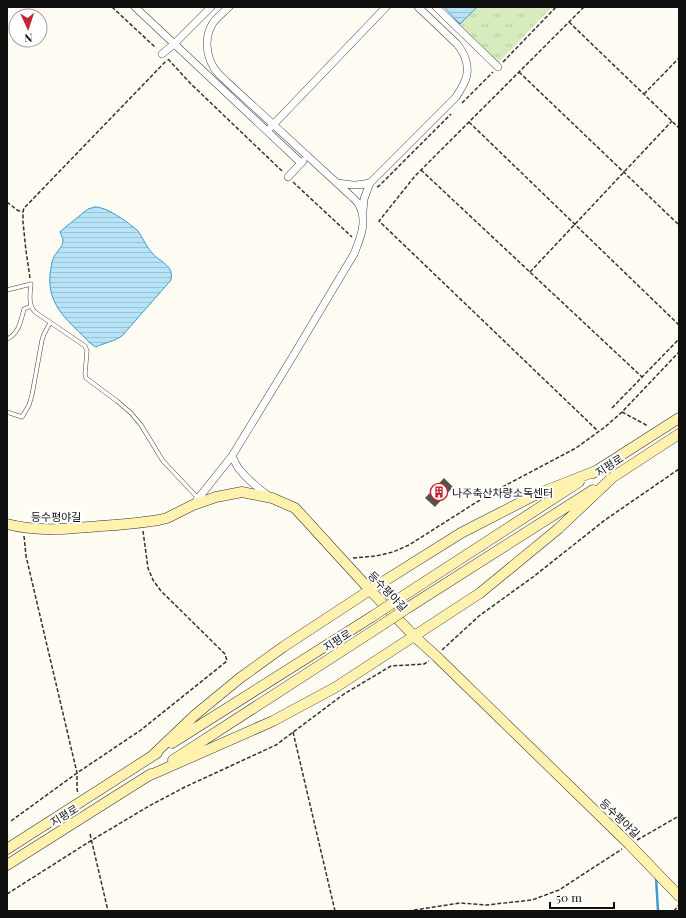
<svg xmlns="http://www.w3.org/2000/svg" width="686" height="918" font-family="'Playfair Display','Noto Sans KR',serif">
<style>
.park{fill:url(#park-tufts)}
.water{fill:url(#water-rules);stroke:#3d9cd0}
.lines{fill:none;stroke-linecap:round;stroke-linejoin:round}
.stream{stroke:#3d9cd0;stroke-width:2.5}
.building{fill:#5a514c}
.lane-casing{stroke:#434343;stroke-width:4.5}
.street-casing{stroke:#434343;stroke-width:8}
.secondary-casing{stroke:#323232;stroke-width:11}
.path{stroke:#323232;stroke-width:1.5;stroke-dasharray:4 2;stroke-linecap:butt}
.lane{stroke:#fff;stroke-width:3.5}
.street{stroke:#fff;stroke-width:7}
.secondary{stroke:#fff2af;stroke-width:10}
.secondary-bridge-casing{stroke:#323232;stroke-width:11;stroke-linecap:butt}
.secondary-bridge{stroke:#fff2af;stroke-width:10}
.labels{text-anchor:middle;dominant-baseline:central;stroke-width:4;stroke-linejoin:round;paint-order:stroke}
.street-label{font-size:11px;fill:#101010;stroke:#fff}
.poi-label{font-size:11px;fill:#101010;stroke:#fff;text-anchor:start}
</style>
<defs>
<pattern id="park-tufts" width="24" height="20" patternUnits="userSpaceOnUse"><rect width="24" height="20" fill="#d7ebbc"/><path d="M3 7l-1-3M5 7V3M7 7l1-3M15 17l-1-3M17 17v-4M19 17l1-3" fill="none" stroke="#b8c8a1"/></pattern>
<pattern id="water-rules" width="6" height="5" patternUnits="userSpaceOnUse"><rect width="6" height="5" fill="#b7e3f8"/><path d="M0 2.5h6" fill="none" stroke="#9cc2d4"/></pattern>
</defs>
<rect width="100%" height="100%" fill="#fffcf4"/>
<path class="park" d="M477,7H552L498,63L460,24Z"/>
<path class="water" d="M444,7H477L460,24Z
M95,207C97,207 99,207 101,208C109,209 132,225 138,231C143,238 147,248 153,254C162,263 174,266 171,280L122,336C113,342 106,342 96,347L90,343C70,322 47,307 50,274C51,270 51,264 53,259C55,253 63,247 63,241C63,238 61,235 60,232L68,225L88,209Z"/>
<g class="lines">
<path class="stream" d="M656,877L658,911"/>
</g>
<path class="building" d="M444,478L453,487L435,507L425,498Z"/>
<g class="lines">
<defs>
<path id="lane" d="M7,290L31,284C30,294 28,305 35,312L85,346L87,351L85,374L86,378L117,401L131,413L141,425L163,461L198,498
M7,339C19,334 21,320 24,309L31,306
M7,412L22,417L29,405L32,395L42,340L44,334L50,323"/>
<path id="street" d="M135,7L301,163
M436,7L498,67
M162,54L174,44L211,7
M271,127L386,7
M288,177L303,161
M338,183C350,185 358,186 370,183L456,97C459,92 462,88 464,83C471,70 466,55 457,44L418,7
M363,211L364,199L370,183
M232,456C234,460 236,465 239,469C248,480 259,489 270,497
M193,505L232,456L290,361L354,254C360,239 368,221 359,205C358,202 354,199 351,196L227,82C223,78 218,74 214,68C206,55 204,37 213,23C217,17 224,12 229,7"/>
<path id="secondary" d="M593,473L679,418
M610,479L679,434
M7,524C37,532 69,529 100,526C120,525 139,523 159,520L167,518L193,505L216,497L242,492L272,498L295,508L370,590L414,636L436,656L629,844L679,896
M400,598L579,482
M409,607L593,490
M172,743L373,616
M152,756L195,715L240,678L283,647L370,590L461,533L535,495L598,470
M173,760L382,625
M146,777L273,721L336,687L480,593L558,529L614,476
M7,849L157,753
M7,865L151,774"/>
</defs>
<use href="#lane" class="lane-casing"/>
<use href="#street" class="street-casing"/>
<use href="#secondary" class="secondary-casing"/>
<path class="path" d="M112,7L156,48
M584,7L415,176L379,221L599,432
M569,22L679,128
M168,59L191,84L282,171
M503,62L556,7
M519,72L679,225
M644,94L679,58
M462,103L493,72
M469,122L679,325
M421,170L642,377
M293,182L352,237
M377,187L379,186L451,114
M7,202L17,210L22,212
M530,272L672,121
M30,278L26,251L23,222V212L24,208L29,203L167,60
M612,408L679,339
M622,412L648,426
M24,536L26,556L77,773V789L78,794
M353,558L376,556L393,552L409,545L491,493L576,448L605,427L622,412L679,352
M442,650L479,616L533,577L605,520L679,469
M293,732L335,911
M11,821L77,773L141,730L227,661L225,654L161,591L153,580L148,568L143,531
M90,834L108,911
M637,840L679,816
M7,894L92,840L149,806L185,787L276,745L344,694L391,666L424,664L429,661
M408,911L460,903L486,905L532,900L559,890L622,849
M674,911L679,905"/>
<use href="#lane" class="lane"/>
<use href="#street" class="street"/>
<use href="#secondary" class="secondary"/>
<defs>
<path id="secondary-bridge" d="M373,616L400,598
M382,625L409,607"/>
</defs>
<use href="#secondary-bridge" class="secondary-bridge-casing"/>
<use href="#secondary-bridge" class="secondary-bridge"/>
</g>
<defs>
<symbol id="building-ring" viewBox="-11 -11 22 22"><circle r="9.5" fill="#fff" stroke="#c52433" stroke-width="1.5"/><path d="M-4-6H4V6H1V3H-1V6H-4ZM-2.5-4.3h1.7v1.8h-1.7ZM.8-4.3h1.7v1.8H.8ZM-2.5-1h1.7V.8h-1.7ZM.8-1h1.7V.8H.8Z" fill="#c52433"/></symbol>
</defs>
<g fill-rule="evenodd">
<use href="#building-ring" x="429" y="482" width="20" height="20"/>
</g>
<g class="labels">
<g class="street-label">
<text transform="translate(609 465) rotate(-33)">지평로</text>
<text x="56" y="516">등수평야길</text>
<text transform="translate(388 591) rotate(46)">등수평야길</text>
<text transform="translate(337 640) rotate(-33)">지평로</text>
<text transform="translate(64 815) rotate(-32)">지평로</text>
<text transform="translate(620 818) rotate(44)">등수평야길</text>
</g>
<g class="poi-label">
<text x="452" y="492">나주축산차량소독센터</text>
</g>
</g>
<rect width="686" height="918" fill="none" stroke="#101010" stroke-width="16"/>
<g transform="translate(28 28) rotate(177)"><circle r="19" fill="#ffffff" stroke="#9f9f9f"/>
<path d="M0-3L7 15L0 10L-7 15Z" fill="#c52433"/>
<text y="-6" font-size="11" font-weight="bold" text-anchor="middle" fill="#101010">N</text>
</g>
<path d="M550 902v6h64v-6" fill="none" stroke="#101010" stroke-width="2"/>
<text x="556" y="902" font-size="12" fill="#101010" stroke="#ffffff" stroke-width="3" paint-order="stroke">50 m</text>
</svg>
